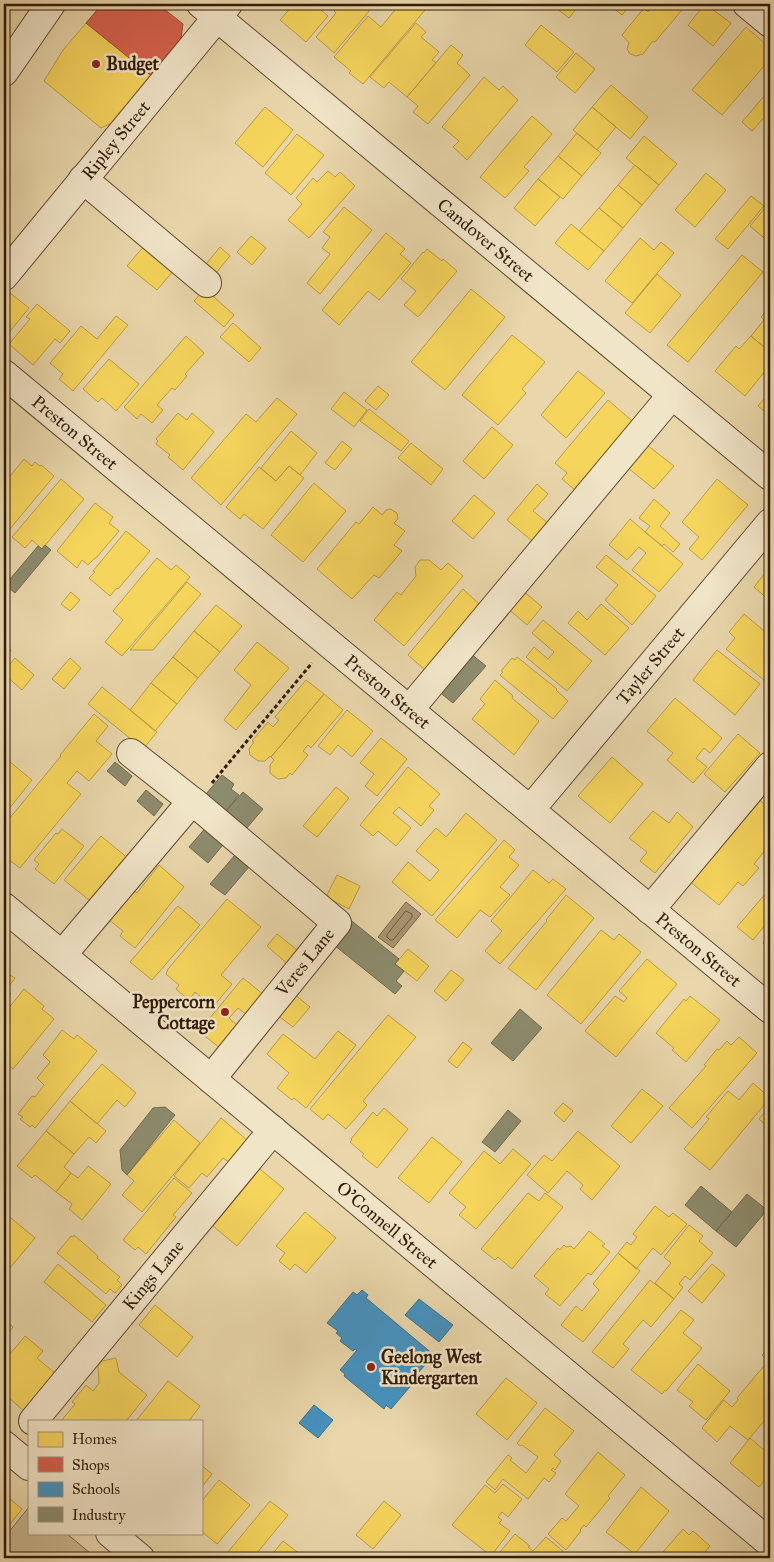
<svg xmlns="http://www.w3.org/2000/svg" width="774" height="1562" font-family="'IM FELL Great Primer',serif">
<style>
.green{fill:#cab78f;stroke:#7d694c}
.water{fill:#aa9774;stroke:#796549}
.homes{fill:#f6d55c;stroke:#bb9d43}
.shops{fill:#d6604d;stroke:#a44b38}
.schools{fill:#4393c3;stroke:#3d6f8b}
.industry{fill:#8c8c6e;stroke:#706a4f}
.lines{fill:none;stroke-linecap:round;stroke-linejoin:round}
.shore{stroke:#6d593e;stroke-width:1}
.minor-casing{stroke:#5e4a31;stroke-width:30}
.path{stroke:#301b08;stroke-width:3;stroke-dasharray:4 2.5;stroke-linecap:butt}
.minor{stroke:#f1e5c8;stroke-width:28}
.poi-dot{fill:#8f2418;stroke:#f1e5c8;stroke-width:2}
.labels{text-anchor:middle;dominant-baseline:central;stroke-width:5;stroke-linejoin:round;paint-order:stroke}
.poi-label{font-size:18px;font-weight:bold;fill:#301b08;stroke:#f1e5c8;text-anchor:start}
.street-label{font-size:18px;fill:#301b08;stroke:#f1e5c8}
</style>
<rect width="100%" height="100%" fill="#e9d7ab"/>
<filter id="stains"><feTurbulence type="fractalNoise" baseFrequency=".004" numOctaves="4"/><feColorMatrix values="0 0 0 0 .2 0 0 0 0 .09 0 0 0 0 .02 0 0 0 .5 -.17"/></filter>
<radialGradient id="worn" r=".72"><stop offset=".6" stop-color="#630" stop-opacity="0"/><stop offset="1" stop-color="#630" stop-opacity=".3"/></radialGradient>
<path class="green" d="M29,1507V1533H66L96,1558H4V1538Z"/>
<path class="water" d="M406,902L421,914L393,948L378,937Z"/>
<path class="homes" d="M294,4H324L320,9L328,16L306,42L280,20Z
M340,4H375L334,53L316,37L336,13L334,11Z
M400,4H430L363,84L349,73L351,71L334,57L368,16L381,27Z
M553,4H580L569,18L552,5Z
M608,4H631L622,15Z
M650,4H687L655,42L653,41L643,54L636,56L630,54L627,49L629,43L622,35L644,8L648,12L652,6Z
M705,4L731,23L713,46L688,25Z
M86,23L154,78L120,119L101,128L44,81L63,50Z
M416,23L426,32L421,37L439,52L432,60L436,63L407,97L389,82L384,88L370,77Z
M541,25L574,52L557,72L525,45Z
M746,27L770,48V59L722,115L692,90Z
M451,45L463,55L457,63L470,75L428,124L413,112L418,106L407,97Z
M576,53L595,69L575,93L556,77Z
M484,77L499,90L503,86L518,100L467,160L453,147L459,141L442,127Z
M611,85L648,117L630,139L592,107Z
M770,89V111L752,131L742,122Z
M265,107L293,130L263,167L235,143Z
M592,107L616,127L597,150L573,130Z
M532,116L552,134L524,167L529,171L505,198L480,177Z
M577,133L601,153L582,176L558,156Z
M297,134L324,155L291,195L265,173Z
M644,136L677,164L659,185L626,158Z
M558,156L582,176L563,199L538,179Z
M635,165L659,185L642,205L618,185Z
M328,171L335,177L340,172L355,186L309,238L288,220L302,204L296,198L313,178L317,182Z
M706,173L726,190L695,227L675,210Z
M538,179L560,197L535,226L514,208Z
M618,185L642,205L623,228L599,208Z
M751,196L764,206L728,249L715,239Z
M344,207L372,230L320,294L307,283L330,254L322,248L330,237L323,232Z
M599,208L623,228L604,251L579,231Z
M765,208L770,212V243L750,226Z
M571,224L604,251L588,270L555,243Z
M386,233L405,249L400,254L411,263L379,300L368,291L339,325L322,310Z
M251,236L266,248L252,265L237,252Z
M640,238L654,250L661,242L674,253L632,303L605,281Z
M144,246L174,270L157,290L127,266Z
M220,247L230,256L212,278L202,269Z
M427,249L442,261L443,259L457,271L418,317L404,305L416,291L401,279L423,252L424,253Z
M742,255L763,272L688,362L667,345Z
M657,274L681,295L650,333L625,313Z
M5,289L29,308L7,335L4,332V290Z
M205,289L234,315L224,327L194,301Z
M471,289L505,317L445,390L411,362Z
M37,304L70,331L60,343L55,339L33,365L9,344L30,319L26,317Z
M770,306V352L751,336L764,320L761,317Z
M116,316L128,325L73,391L59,379L63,374L50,363L81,326L97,339Z
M233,323L261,348L249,362L220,337Z
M512,335L545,362L522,389L526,393L498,425L462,395Z
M186,336L204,353L185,374L187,376L175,390L172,388L157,405L163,410L152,423L141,414L137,419L124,407Z
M751,336L770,352V365L745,396L715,371L736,346L739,349Z
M109,359L139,384L116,411L102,398L98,402L83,389Z
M578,371L605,393L566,438L541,415Z
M378,386L389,395L376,410L365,401Z
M344,392L367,410L354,427L331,409Z
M770,392V416L758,406Z
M277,398L297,414L221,505L191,478L246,414L256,422Z
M608,400L632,421L575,490L562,479L567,473L555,463Z
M369,409L409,441L401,451L360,421Z
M178,413L187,420L192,413L214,432L183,470L168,457L170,455L156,444L158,441L156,439Z
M492,427L513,445L484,479L463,461Z
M291,431L317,453L300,475L289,466L276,481L261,468Z
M342,441L352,449L335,470L325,463Z
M411,443L443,469L431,485L398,458Z
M647,445L674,466L654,489L628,468Z
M24,459L32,466L35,462L40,466L41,465L54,476L4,536V486L7,482L6,481Z
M289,466L304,478L263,529L244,514L240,519L226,507L259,467L276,481Z
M61,479L84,499L42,549L32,540L25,548L12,537Z
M717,479L748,505L702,560L689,549L699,537L682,522Z
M314,483L346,511L303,562L271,535Z
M537,484L548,494L533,511L548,523L532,541L507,520Z
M474,495L495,513L473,539L452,521Z
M654,499L670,513L660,526L680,544L673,552L664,544L662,546L645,532L650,526L639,518Z
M95,503L113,517L109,523L119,531L96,558H95L88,565L82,560L77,568L57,551Z
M373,507L382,515L386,510L390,509L397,513L398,519L394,523L405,531L394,545L402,551L379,578L374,575L352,599L317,569L356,522L359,524Z
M630,519L683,564L659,592L632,570L646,553L639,547L627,560L609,545Z
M126,531L150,551L118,589L117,588L110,596L89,578L95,572L93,571Z
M606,555L656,596L632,625L605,600L618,585L596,567Z
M157,558L171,570L176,565L190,577L122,656L105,642L123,620L113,611Z
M420,560H429L441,570L448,563L463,576L404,646L374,620L397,592L401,595L416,576L415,567Z
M770,567V601L754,587Z
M187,582L201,594L153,650H130Z
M463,589L480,605L426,671L408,655Z
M521,589L542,607L527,625L506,607Z
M71,592L80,600L70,611L61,604Z
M601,604L629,628L605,655L568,623L578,611L587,620Z
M216,605L242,626L220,652L194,631Z
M744,614L770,636V685L726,649L735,638L729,632Z
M543,620L592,661L567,691L526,657L534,647L548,659L554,652L532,633Z
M194,631L220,652L198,678L173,657Z
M257,642L289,668L236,730L224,720L251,685L234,670Z
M4,644L11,650L4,659Z
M717,650L760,684L735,715L693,680Z
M173,657L198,678L177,704L151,683Z
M517,657L557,689L556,690L568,701L553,719L500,675L503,672L501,671L512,658L515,660Z
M15,658L34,675L22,690L4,674V671Z
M70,658L81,668L64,689L52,679Z
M306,680L324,694L271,757L270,756L265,761H258L250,755L249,749L254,742L252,741L268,722L273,727L279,720L275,717Z
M495,680L513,696L512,698L539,721L514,755L472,719L485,704L480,699Z
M151,683L177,704L155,731L130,710Z
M102,687L157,732L143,749L88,704Z
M324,694L343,710L311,748L308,745L303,751L308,755L292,775L290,773L286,778L278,779L270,773V765L274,760L271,757Z
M675,698L722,738L710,753L704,748L696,758L707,767L693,783L667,760L673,753L647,731Z
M347,710L373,731L352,757L338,745L330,755L318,746Z
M94,714L108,726L96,741L112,754L89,781L77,771L67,783L81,794L20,868L5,857L9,852L4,848V825L61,756L60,755Z
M738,734L760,753L725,792L704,774Z
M381,738L407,759L377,796L365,786L374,774L360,763Z
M4,757L32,780L4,815Z
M612,757L643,784L610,823L578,796Z
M408,767L440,794L429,806L434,810L421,826L399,807L393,813L411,828L396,846L378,831L373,836L360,825Z
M336,787L349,798L317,837L303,826Z
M756,797L770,809V844L754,864L759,868L743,886L738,882L719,905L688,880Z
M653,811L669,823L677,812L693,827L655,873L640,861L647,852L629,838Z
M466,813L497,840L432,916L392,882L408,862L430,881L439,870L416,851L436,828L446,837Z
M62,829L84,846L54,884L35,869L39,864L34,860L56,833L58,834Z
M101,836L130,860L94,904L64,880Z
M504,840L515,850L509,857L519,865L500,887L510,895L490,917L480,910L457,938L435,920Z
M159,865L184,887L135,948L120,936L123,931L108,919L133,890L137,893Z
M533,870L549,883L553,879L566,889L500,964L485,951L502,931L491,921Z
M337,875L360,886L349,909L326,897Z
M766,893L769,896L770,895V919L753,940L737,927Z
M566,895L594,918L536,990L508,968L547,921L546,920Z
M227,899L261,927L221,975L232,984L213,1007L195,992L189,1000L176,989L179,985L166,974L168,969Z
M178,906L200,925L152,980L130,962Z
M601,930L614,940L619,934L641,952L581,1024L547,995Z
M277,934L301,953L290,966L267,946Z
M770,934V949L763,943Z
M408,949L429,966L417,981L395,964Z
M647,959L677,984L616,1057L585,1031L615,996L624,1002L627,998L619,991Z
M4,970L5,971L4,972L9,976L10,975L15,978L6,990L11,994L4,1002Z
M451,970L464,980L446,1001L434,991Z
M243,978L264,995L248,1016L238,1008L229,1018L239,1027L221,1049L199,1031Z
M24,989L44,1006L42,1009L54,1019L13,1069L4,1061V1014Z
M293,993L310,1007L293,1027L276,1014Z
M690,996L720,1020L686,1062L672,1050L674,1048L656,1033L684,999L686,1001Z
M388,1015L416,1037L363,1101L367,1105L346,1129L328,1114L323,1120L310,1109Z
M62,1030L74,1039L77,1035L97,1051L35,1128L32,1125L30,1127L20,1119L23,1117L18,1114L32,1096L35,1097L44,1085L37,1078L50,1062L43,1055Z
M338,1031L356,1045L306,1108L294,1098L292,1100L277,1088L289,1073L267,1054L283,1034L315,1059Z
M739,1037L757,1053L692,1128L669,1108L706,1066L704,1065L717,1049L719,1050L727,1041L731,1045Z
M463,1042L472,1049L457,1068L448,1061Z
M102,1064L136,1093L125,1107L117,1100L97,1124L70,1101Z
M753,1083L770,1098L710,1170L684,1149L709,1119L706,1117L728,1091L739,1100Z
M642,1089L663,1106L631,1143L611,1126Z
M70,1101L106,1131L96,1143L89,1137L74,1154L46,1131Z
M563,1103L573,1111L564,1122L554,1113Z
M770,1106V1129L759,1119Z
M384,1108L408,1129L377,1168L362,1156L364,1154L350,1142L352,1140L351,1139L373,1112L377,1116Z
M221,1118L247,1140L229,1162L223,1158L207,1177L202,1173L189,1188L174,1176Z
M174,1120L200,1143L142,1212L122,1195L134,1181L127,1175Z
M46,1131L74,1154L64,1167L71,1173L56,1192L35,1175L32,1178L17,1166Z
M578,1131L620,1166L592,1200L580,1189L583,1185L567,1171L548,1193L527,1175L544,1155L552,1161Z
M432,1137L462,1162L429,1203L398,1178Z
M513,1149L531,1164L476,1229L459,1215L466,1207L449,1193L484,1151L500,1164Z
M88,1166L111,1184L82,1220L69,1209L72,1204L56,1192L71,1173L78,1178Z
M260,1169L284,1189L237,1246L213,1226Z
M174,1178L192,1193L173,1215L176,1217L146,1254L138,1247L135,1250L123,1240Z
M528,1193L539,1201L545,1193L563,1207L512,1269L498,1257L495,1260L481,1249Z
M655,1206L669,1217L673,1213L687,1224L661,1255L653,1248L636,1269L618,1253L627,1242L631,1245L637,1237L633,1234Z
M305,1212L336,1238L306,1273L295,1264L290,1270L279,1261L285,1253L276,1246Z
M5,1213L35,1238L4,1275V1214Z
M689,1225L703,1236L699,1241L713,1253L690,1280L685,1276L679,1284L683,1287L674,1299L655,1283L671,1263L664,1257Z
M589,1231L605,1244L602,1246L610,1252L591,1275L588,1273L560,1306L545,1294L549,1289L534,1276L558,1248L560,1250L564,1245L566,1247L571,1246L574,1249Z
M74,1235L98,1256L97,1258L120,1277L117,1280L122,1285L115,1293L110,1289L106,1294L57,1253L71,1236L73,1237Z
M618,1253L640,1271L583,1342L561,1325L576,1306L582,1311L599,1290L593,1284Z
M58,1264L106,1305L92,1322L44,1282Z
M712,1264L725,1275L702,1303L688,1291Z
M650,1280L674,1299L651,1327L643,1320L623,1344L629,1349L613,1368L592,1352Z
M155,1305L193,1337L177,1357L139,1325Z
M681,1310L694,1320L683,1333L702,1348L666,1391L665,1390L662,1394L631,1370Z
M4,1319L13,1327L4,1339Z
M25,1336L43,1351L37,1358L56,1374L26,1413L7,1396L4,1400V1361Z
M770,1346V1414L748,1440L730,1426L717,1442L702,1428L724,1400L732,1407L738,1400L737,1398L768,1361L762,1355Z
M116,1358L119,1372L147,1395L126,1421H61L75,1404L72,1402L86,1385L93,1391L99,1383L98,1366L102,1361Z
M698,1364L730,1391L706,1420L689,1406L693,1402L677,1390Z
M506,1378L537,1403L507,1440L476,1414Z
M168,1381L200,1406L189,1421H136Z
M545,1408L574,1431L554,1455L561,1461L555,1470L553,1468L551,1470L556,1473L549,1482L544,1478L528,1499L503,1479L495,1490L486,1482L508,1455L512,1458L510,1460L526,1473L538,1457L522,1445L520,1446L517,1443Z
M750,1438L770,1455V1474L759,1487L730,1463Z
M598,1452L625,1475L608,1496L610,1498L586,1527L584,1525L580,1530L581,1531L566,1550L548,1534L562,1518L566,1521L579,1506L565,1494Z
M201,1465L212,1474L201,1488Z
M219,1480L250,1505L217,1544L201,1531V1502Z
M503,1484L522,1499L508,1517L502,1512L498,1517L502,1520L499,1523L510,1531L491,1556L452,1525L485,1485L495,1493Z
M641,1487L669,1511L635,1554L606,1532Z
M4,1494L22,1509L4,1532Z
M270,1501L288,1515L253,1558H223Z
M384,1501L401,1515L373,1549L356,1535Z
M683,1529L689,1535L693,1531L710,1546L701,1557L699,1556L697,1558H658Z
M515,1534L530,1546L528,1547L533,1551L546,1537L564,1552L559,1558H495Z
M283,1541L305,1558H269H272L275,1554L274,1552Z"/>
<path class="shops" d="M102,4H158L183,24L180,46L154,78L86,23Z"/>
<path class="schools" d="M362,1290L368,1295L366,1298L434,1355L417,1374L419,1376L391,1409L386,1405L384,1409L344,1376L345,1374L340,1370L357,1350L355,1349L353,1351L340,1341L342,1338L336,1333L338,1331L327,1323L353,1292L357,1295Z
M419,1299L453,1325L439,1342L405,1315Z
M314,1405L333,1420L318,1438L299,1423Z"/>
<path class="industry" d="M45,545L51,550L15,593L5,585L38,546L42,549Z
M470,653L486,666L453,703L438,691Z
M115,762L132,776L125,786L107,771Z
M222,775L234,784L231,789L239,795L226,811L206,794Z
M146,790L163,804L154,816L137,801Z
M243,792L263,809L246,829L226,811Z
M208,825L227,840L208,863L189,847Z
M235,855L249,867L225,895L210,884Z
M348,918L399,959L395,964L404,971L396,981L402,986L395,994L329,941Z
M520,1009L542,1028L513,1061L491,1043Z
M165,1107L175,1115L127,1175L122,1170L120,1150L153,1108Z
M508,1110L521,1121L495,1152L482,1142Z
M701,1186L732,1212L716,1231L685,1205Z
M747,1194L767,1210L736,1247L716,1231Z"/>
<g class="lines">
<path class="shore" d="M406,911L412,914V917L393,940H390L387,937V935Z"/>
<defs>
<g id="minor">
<path id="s1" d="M201,4L770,476"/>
<path d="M747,4L770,23"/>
<path d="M4,72L51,4"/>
<path d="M83,179L207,283"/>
<path id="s2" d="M4,276L228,4"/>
<path id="s3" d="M4,374L770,1009"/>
<path d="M409,710L672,395"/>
<path d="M131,753L192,801"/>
<path id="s4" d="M530,810L770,523"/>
<path id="s5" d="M4,907L770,1543"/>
<path d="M650,910L770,766"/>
<path d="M62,955L192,801L195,803L337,923L211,1079"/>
<path id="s6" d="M33,1421L273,1130"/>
<path d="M4,1445L29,1466"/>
<path d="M110,1533L140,1558"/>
</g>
</defs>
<use href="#minor" class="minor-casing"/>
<path class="path" d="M212,783L312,663"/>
<use href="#minor" class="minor"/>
</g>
<g class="poi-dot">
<circle cx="96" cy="64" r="5"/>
<circle cx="225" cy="1012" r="5"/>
<circle cx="371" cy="1367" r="5"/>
</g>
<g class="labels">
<g class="poi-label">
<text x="106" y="64">Budget</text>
<text x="215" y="1002" text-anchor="end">Peppercorn<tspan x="215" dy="21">Cottage</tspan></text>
<text x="381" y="1357">Geelong West<tspan x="381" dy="21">Kindergarten</tspan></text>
</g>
<g class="street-label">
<text stroke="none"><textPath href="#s2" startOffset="176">Ripley Street</textPath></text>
<text stroke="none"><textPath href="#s1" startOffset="370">Candover Street</textPath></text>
<text stroke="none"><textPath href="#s3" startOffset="92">Preston Street</textPath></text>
<text stroke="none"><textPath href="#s4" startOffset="188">Tayler Street</textPath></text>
<text stroke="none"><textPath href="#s3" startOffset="498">Preston Street</textPath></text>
<text stroke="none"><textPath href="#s3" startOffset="902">Preston Street</textPath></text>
<text transform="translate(305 962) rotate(-51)">Veres Lane</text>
<text stroke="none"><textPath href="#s5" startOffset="498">O'Connell Street</textPath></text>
<text stroke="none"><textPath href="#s6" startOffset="189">Kings Lane</textPath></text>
</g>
</g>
<rect width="774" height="1562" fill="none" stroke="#e9d7ab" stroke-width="20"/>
<rect x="5" y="5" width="764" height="1552" fill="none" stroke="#301b08" stroke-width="2.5"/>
<rect x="10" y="10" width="754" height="1542" fill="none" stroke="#301b08"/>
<rect x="28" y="1420" width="175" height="115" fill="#f1e5c8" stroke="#a4947b"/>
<rect x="38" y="1432" width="25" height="15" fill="#f6d55c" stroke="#a4947b"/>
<text x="72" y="1444" font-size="15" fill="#301b08">Homes</text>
<rect x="38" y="1457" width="25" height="15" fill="#d6604d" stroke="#a4947b"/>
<text x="72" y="1470" font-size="15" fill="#301b08">Shops</text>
<rect x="38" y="1482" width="25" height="15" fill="#4393c3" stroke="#a4947b"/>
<text x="72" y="1494" font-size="15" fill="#301b08">Schools</text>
<rect x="38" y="1507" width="25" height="15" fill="#8c8c6e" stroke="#a4947b"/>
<text x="72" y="1520" font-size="15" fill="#301b08">Industry</text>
<rect width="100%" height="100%" filter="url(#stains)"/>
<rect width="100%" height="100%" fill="url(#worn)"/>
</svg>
